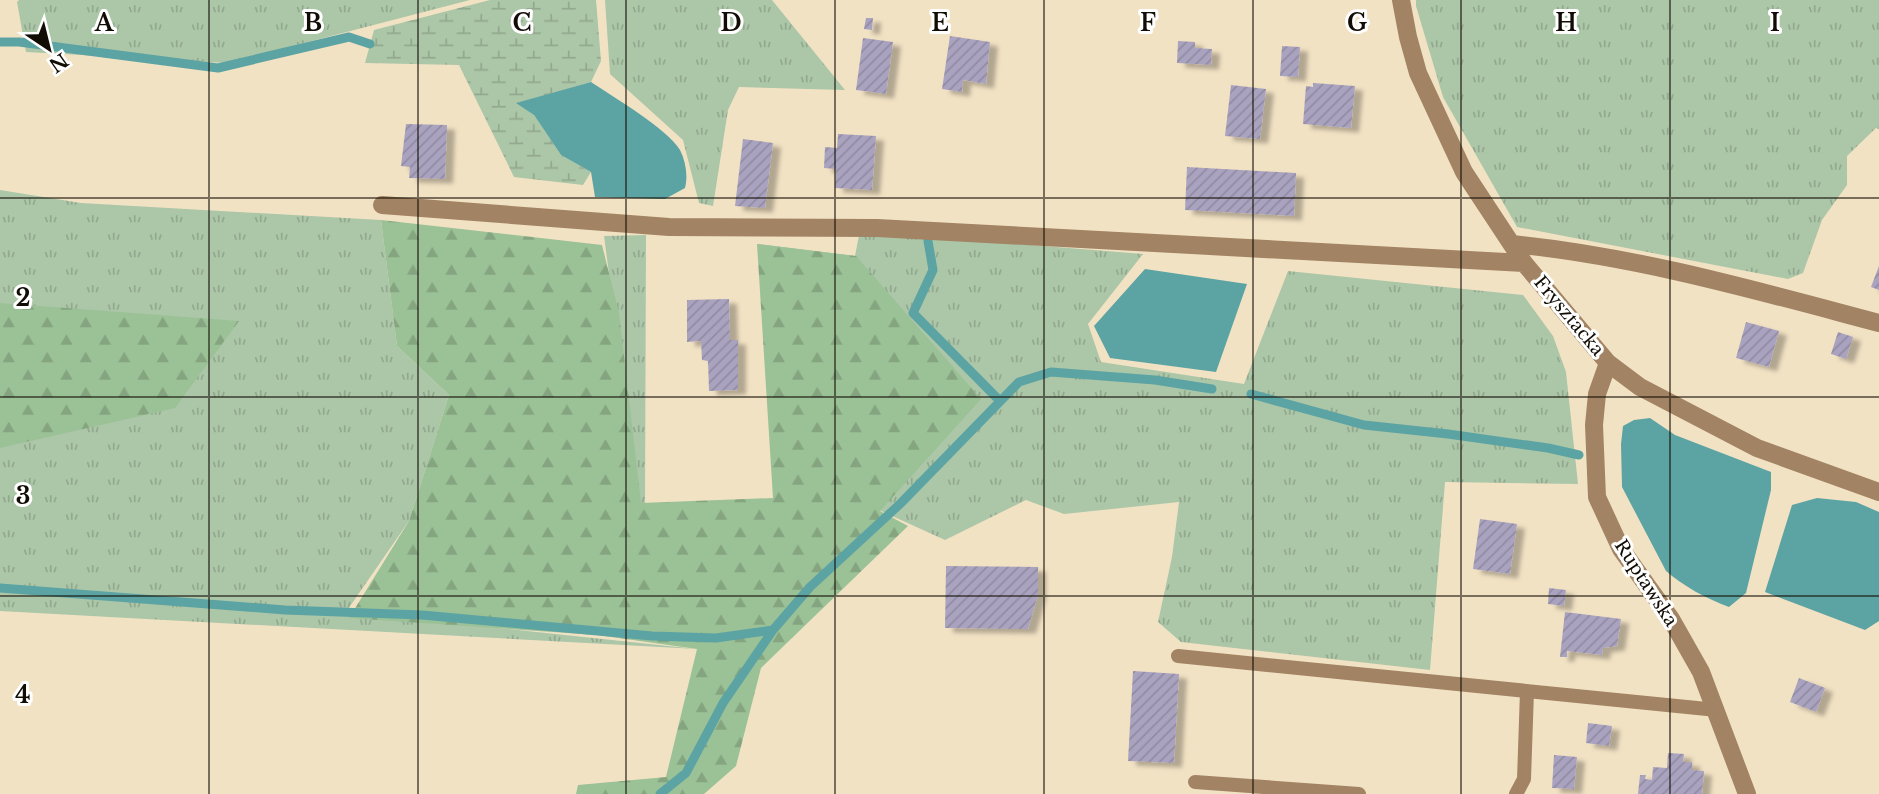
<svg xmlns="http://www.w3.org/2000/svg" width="1879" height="794" font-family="'Libre Baskerville',serif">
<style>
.grass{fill:url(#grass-tufts)}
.forest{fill:url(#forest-firs)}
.wetland{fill:url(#wetland-marsh)}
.water{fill:#5ca3a3}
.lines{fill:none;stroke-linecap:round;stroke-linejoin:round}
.stream{stroke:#5ca3a3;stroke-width:9}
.building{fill:url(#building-hatch);filter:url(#shadow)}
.service{stroke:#a28363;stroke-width:14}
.minor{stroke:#a28363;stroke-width:18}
.grid{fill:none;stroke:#120d04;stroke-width:2;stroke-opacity:0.55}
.labels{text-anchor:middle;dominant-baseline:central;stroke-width:6;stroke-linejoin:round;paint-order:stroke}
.street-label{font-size:18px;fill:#120d04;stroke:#fff}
.grid-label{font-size:23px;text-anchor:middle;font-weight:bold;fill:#120d04;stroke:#fff;stroke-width:6;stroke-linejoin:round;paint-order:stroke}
</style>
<defs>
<pattern id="grass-tufts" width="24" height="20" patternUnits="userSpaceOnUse" patternTransform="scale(1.75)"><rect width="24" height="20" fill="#acc6a8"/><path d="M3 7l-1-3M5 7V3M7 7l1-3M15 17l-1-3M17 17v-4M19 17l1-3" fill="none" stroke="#93a98f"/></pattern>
<pattern id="forest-firs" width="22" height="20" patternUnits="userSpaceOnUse" patternTransform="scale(1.75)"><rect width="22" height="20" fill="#9bc197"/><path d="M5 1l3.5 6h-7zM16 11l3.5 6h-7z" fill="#84a580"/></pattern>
<pattern id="wetland-marsh" width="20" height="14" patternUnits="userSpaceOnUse" patternTransform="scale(1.75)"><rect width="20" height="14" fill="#acc6a8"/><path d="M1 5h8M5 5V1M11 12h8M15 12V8" fill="none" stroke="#93a98f"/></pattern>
<pattern id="building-hatch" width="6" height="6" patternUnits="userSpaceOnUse" patternTransform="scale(1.75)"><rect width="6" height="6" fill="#aaa3c0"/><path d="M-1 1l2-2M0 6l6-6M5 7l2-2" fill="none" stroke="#918ba3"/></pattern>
<filter id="shadow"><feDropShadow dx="8" dy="4.5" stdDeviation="2" flood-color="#0004"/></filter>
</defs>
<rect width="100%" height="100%" fill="#f2e2c4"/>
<path class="grass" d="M19,0H470L227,63L26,52L17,2Z
M605,0H772L845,90L739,87L728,110L713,206L699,203L683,140L610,74Z
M1416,0H1879V129L1876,128L1847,156V185L1822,220L1803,273L1788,279L1517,227L1443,97L1416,6Z
M0,190L81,203L381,220L397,346L449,395L409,521L346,612L697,649L0,611Z
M646,235L645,508L638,527L617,333L604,236Z
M859,235L1008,243L1143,254L1088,324L1101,362L1244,384L1288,271L1523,295L1553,336L1566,372L1578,484L1445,482L1430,670L1181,642L1158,622L1172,557L1179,502L1064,514L1026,500L945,540L868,505L757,244L855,256Z"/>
<path class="forest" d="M381,220L602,245L619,313L641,503L773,498L757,244L856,256L981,399L880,511L908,526L761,668L736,766L704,794H576L578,785L666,777L697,649L597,635L349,618L409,521L449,395L397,346Z
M0,303L239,321L175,408L0,448Z"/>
<path class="wetland" d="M490,0H596L601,61L591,82L518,103L534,115L561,155L591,172L583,185L514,177L459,65L365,63L374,30Z"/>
<path class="water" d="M591,82C613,97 668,129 680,150C686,162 688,176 685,188L665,199L595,197L591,172L561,155L534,115L516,103Z
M1145,269L1247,284L1216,372L1110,358L1094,326Z
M1650,418L1675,435L1771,472V490L1746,593L1729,607C1707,599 1683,586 1666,571L1622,487L1621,444L1623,426L1634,420Z
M1817,498L1856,502L1879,512V621L1865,630L1765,592L1792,505Z"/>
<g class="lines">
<path class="stream" d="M0,42H19L218,68L349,37L370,44
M928,241L933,270L913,313L1000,401
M1251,394L1364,425L1448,434L1548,448L1579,455
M0,588L285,610L422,615L652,636L716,638L773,630
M660,794L686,773L723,703L773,630L810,587L900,504L1019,382L1051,372L1155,380L1212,389"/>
</g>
<path class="building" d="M866,18H873L872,30L864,29Z
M950,36L990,42L986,84L963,80L962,92L942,89Z
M863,38L893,42L886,94L856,90Z
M1178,41L1195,42V48L1212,49L1211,65L1177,63Z
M1282,46L1300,47L1298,77L1280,76Z
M1313,83L1355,86L1351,128L1303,124L1306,86L1313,87Z
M1231,85L1266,89L1260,139L1225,136Z
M406,124L447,125L445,179L409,178L410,167L401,166Z
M838,134L876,136L872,190L835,188L836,169L824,168L825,147L837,148Z
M743,139L773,143L765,208L735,206Z
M1187,167L1296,173L1294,216L1185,210Z
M1879,266V290L1871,287Z
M729,299L730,340H738V390L709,391L708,361L702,360L701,341L687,342V300Z
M1746,322L1779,331L1769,367L1736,358Z
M1838,332L1853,337L1846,359L1831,354Z
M1480,519L1517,524L1510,574L1473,569Z
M946,566L1038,567V595L1028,629L945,628Z
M1549,588L1566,590L1564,606L1548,604Z
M1565,612L1621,619L1617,646L1603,648L1602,655L1567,651V657H1560Z
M1133,671L1179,674L1174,763L1128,761Z
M1799,678L1825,688L1816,712L1790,702Z
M1588,723L1612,726L1609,746L1586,743Z
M1668,753L1684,754L1683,762H1692V770L1704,771L1702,794H1638L1640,775H1646L1645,779L1652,780L1653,767L1667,768Z
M1554,755L1577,757L1574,789L1552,788Z"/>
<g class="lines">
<path class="service" d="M1178,656L1717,710
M1195,782L1359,794
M1516,794L1524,779L1527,691"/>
<path class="minor" d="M1401,0L1408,37L1418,73L1464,172L1524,263L1608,363L1640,387L1757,448L1879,492
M382,205L669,227L877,228L1524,263
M1512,244C1636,256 1758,291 1879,323
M1608,363L1597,394L1594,425L1597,497L1621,549L1671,619L1701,672L1747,794"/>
</g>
<path class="grid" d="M209,0V794M418,0V794M626,0V794M835,0V794M1044,0V794M1253,0V794M1461,0V794M1670,0V794M0,198H1879M0,397H1879M0,596H1879"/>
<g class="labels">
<g class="street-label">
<text transform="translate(1569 316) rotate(50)">Frysztacka</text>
<text transform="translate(1646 583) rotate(57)">Ruptawska</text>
</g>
</g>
<g class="grid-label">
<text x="104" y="31">A</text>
<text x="313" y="31">B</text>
<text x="522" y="31">C</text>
<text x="731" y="31">D</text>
<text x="940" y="31">E</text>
<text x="1148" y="31">F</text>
<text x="1357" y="31">G</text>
<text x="1566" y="31">H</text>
<text x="1775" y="31">I</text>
<text x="23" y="306">2</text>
<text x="23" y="504">3</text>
<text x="23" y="703">4</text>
</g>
<g transform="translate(49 49) rotate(145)" stroke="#ffffff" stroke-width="5" paint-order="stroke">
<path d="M0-5L12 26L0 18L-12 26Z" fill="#120d04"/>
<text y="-10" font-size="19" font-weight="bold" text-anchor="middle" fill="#120d04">N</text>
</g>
</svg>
